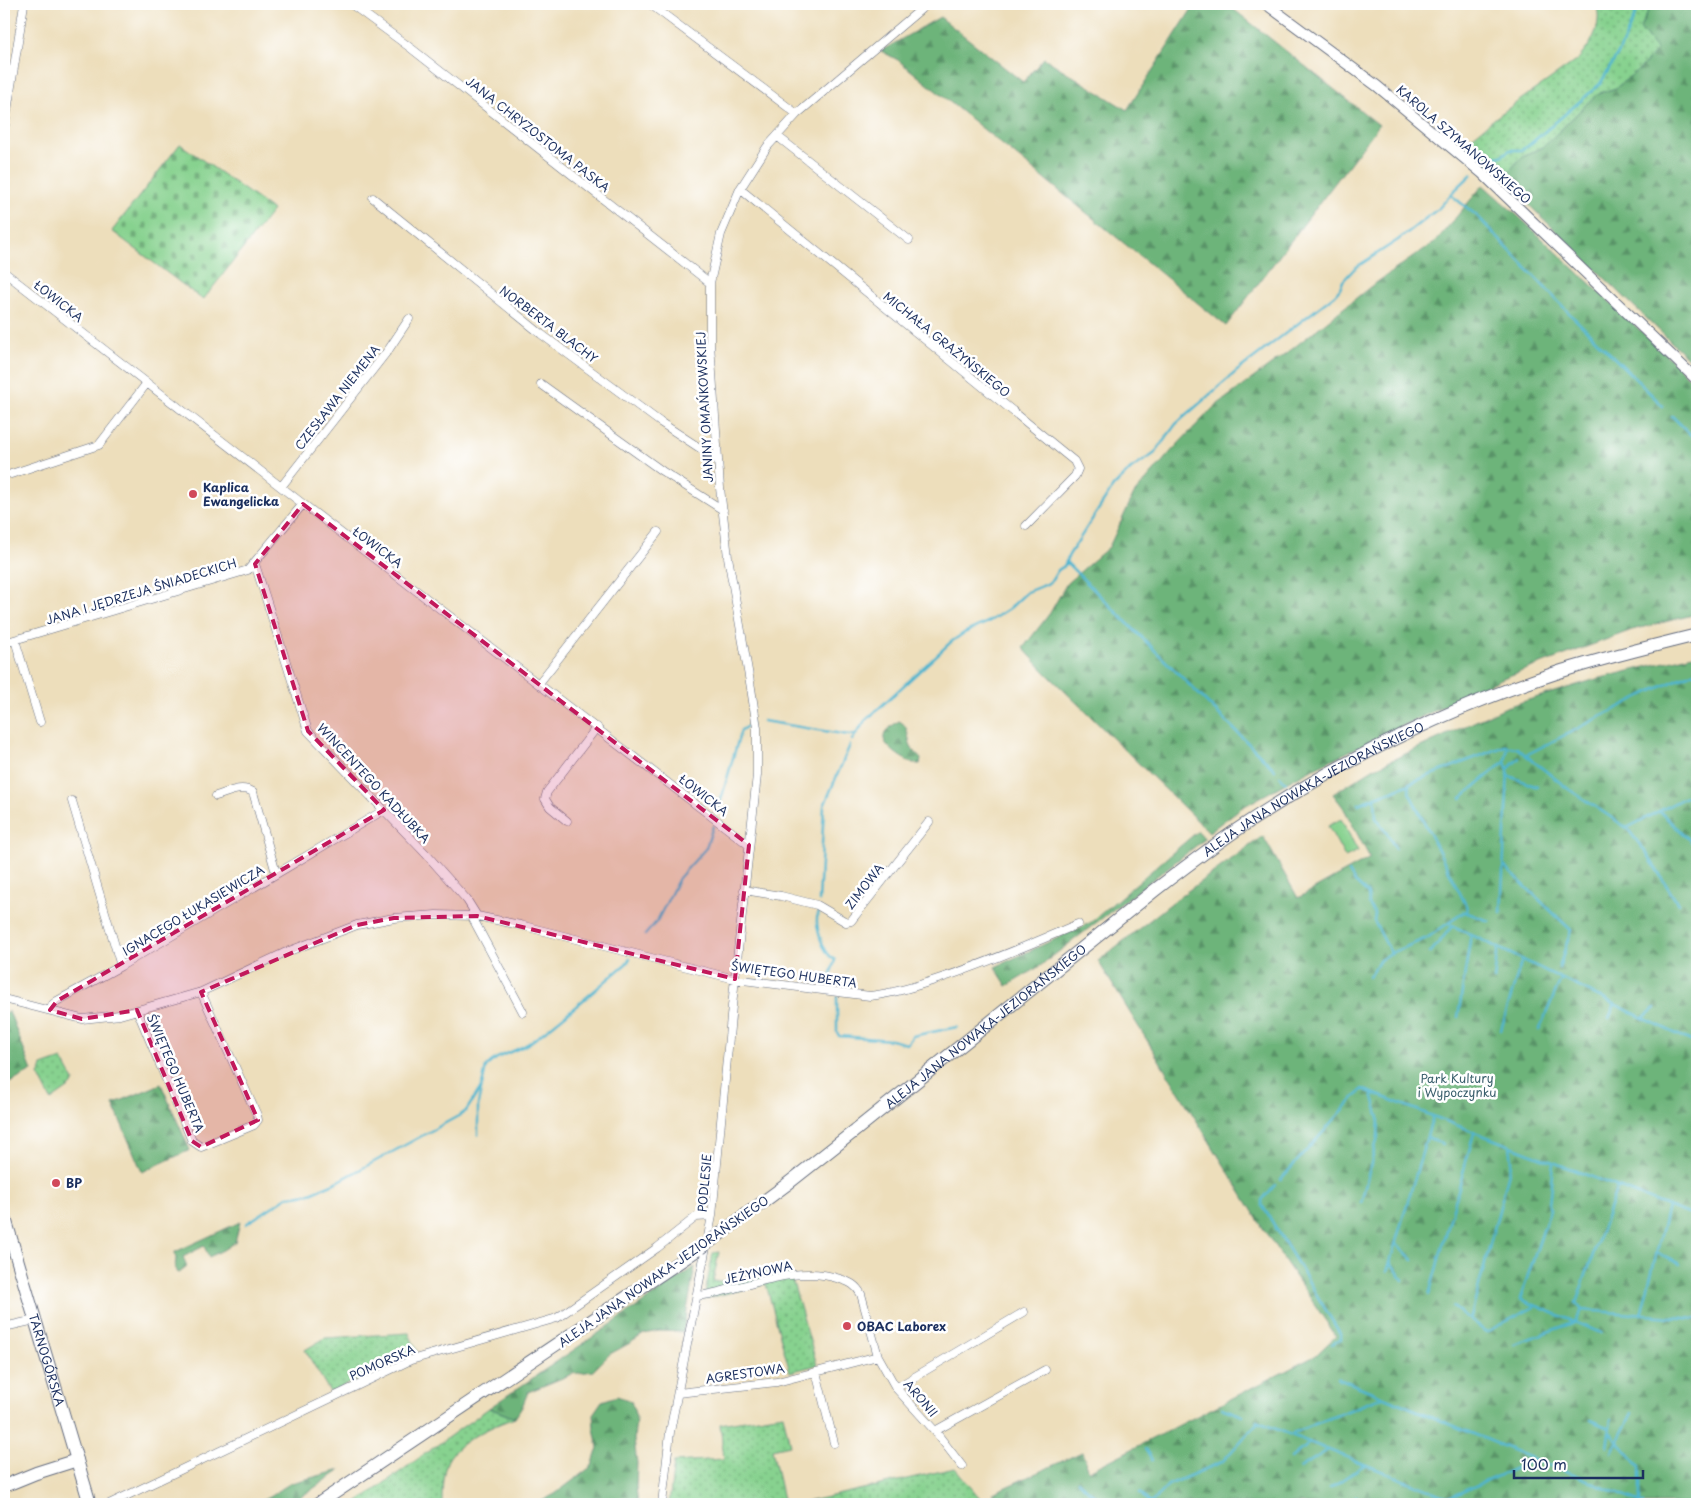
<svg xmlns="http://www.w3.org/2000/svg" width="1701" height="1508" font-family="'Playpen Sans',sans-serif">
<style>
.grass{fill:url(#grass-dots);stroke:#518076}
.forest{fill:url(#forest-firs);stroke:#44726c}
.cemetery{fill:url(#cemetery-stones);stroke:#518076}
.pitch{fill:#87d28f;stroke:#518076}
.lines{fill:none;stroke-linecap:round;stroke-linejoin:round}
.stream{stroke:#50b5cf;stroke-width:2.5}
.minor-casing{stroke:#646c7f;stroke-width:9}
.tertiary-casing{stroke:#646c7f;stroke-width:12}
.primary-casing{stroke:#646c7f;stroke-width:14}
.minor{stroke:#fff;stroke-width:8}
.tertiary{stroke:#fff;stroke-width:10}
.primary{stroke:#fff;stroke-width:12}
.primary-bridge-casing{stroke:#646c7f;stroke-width:14;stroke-linecap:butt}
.primary-bridge{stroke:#fff;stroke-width:12}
.marked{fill:#c2185b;fill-opacity:0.2;stroke:#c2185b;stroke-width:4;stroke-dasharray:10 6;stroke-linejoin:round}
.poi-dot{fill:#d1495b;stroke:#fff;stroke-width:2}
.labels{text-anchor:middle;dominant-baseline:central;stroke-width:5;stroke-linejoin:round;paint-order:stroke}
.street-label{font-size:12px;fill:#1b2f5e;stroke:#fff}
.poi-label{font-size:12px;font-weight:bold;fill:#1b2f5e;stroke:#fff;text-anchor:start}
.park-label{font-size:12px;fill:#3b606d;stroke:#fff}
</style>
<defs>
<pattern id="grass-dots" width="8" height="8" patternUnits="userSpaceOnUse" patternTransform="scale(1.25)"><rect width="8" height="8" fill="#87d28f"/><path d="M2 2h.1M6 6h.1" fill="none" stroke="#6eab78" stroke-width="1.8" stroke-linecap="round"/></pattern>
<pattern id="forest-firs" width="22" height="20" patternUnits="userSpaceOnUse" patternTransform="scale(1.25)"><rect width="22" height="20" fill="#6db47a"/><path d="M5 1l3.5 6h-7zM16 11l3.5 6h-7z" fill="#599367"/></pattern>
<pattern id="cemetery-stones" width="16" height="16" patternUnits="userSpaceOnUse" patternTransform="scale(1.25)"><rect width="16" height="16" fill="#87d28f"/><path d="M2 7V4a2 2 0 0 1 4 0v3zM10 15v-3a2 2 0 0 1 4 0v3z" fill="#6eab78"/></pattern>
</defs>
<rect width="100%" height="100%" fill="#fff"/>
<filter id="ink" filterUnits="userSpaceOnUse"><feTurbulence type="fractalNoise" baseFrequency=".02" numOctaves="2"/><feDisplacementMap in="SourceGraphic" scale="10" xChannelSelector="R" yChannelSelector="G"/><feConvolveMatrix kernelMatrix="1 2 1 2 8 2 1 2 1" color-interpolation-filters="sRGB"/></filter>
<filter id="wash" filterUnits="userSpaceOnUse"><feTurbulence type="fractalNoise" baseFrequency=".0096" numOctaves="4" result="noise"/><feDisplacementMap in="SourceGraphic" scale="20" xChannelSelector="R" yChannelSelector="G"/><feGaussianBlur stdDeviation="1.12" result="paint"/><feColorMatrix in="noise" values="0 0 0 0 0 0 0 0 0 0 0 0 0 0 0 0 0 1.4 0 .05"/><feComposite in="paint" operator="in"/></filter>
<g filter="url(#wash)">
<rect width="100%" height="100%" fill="#eddebb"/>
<path class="grass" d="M1597,4H1656L1650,7L1657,50L1642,67L1616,88L1597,94L1543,147L1521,158L1502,179L1446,134L1467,141L1499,115L1577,60C1586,51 1597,35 1598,21C1599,15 1597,9 1597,4Z
M62,1059L74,1081L71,1086L51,1100L39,1076L42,1066Z
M719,1252L713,1281H729L743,1276L789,1269L817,1365L790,1372L766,1284L704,1299L713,1253Z
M409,1333L417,1352L330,1392L305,1350L325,1338Z
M489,1408L515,1418C494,1425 452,1443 446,1465C442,1478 442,1492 442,1504H355Z
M783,1414L790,1445L772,1449L784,1504L756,1503L669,1504L674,1462L724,1459L720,1424Z
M955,1468L985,1504H797Z"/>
<path class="forest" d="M1195,4H1227L1379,125L1226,326L898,60L881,51L940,17L1023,82L1044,58L1127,110Z
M1656,4H1697V367L1502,179L1521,158L1543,147L1597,94L1616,88L1642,67L1657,50L1640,28L1650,7Z
M1483,185L1518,216L1675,363L1697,386V614L1632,630L1503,678L1308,771L1241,808L1209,832L1044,671L1023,648L1050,613L1067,583L1109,547L1134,494L1175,447L1214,407L1287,353L1370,287L1436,241Z
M1697,654V1504H1000L993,1493L1082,1452L1089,1471L1315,1356L1336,1336L1266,1233L1098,961L1174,901L1263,836L1298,898L1370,858L1343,807L1333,794L1373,769L1506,707L1593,680Z
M899,721C909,725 907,737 911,746C914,751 917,755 921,759L920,764C910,765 886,749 884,739C882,733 894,724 899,721Z
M1198,831L1205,839L1040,966L1007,986L995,967L1090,923Z
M9,1011L32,1071L4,1086V1014Z
M161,1084L190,1150L142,1172L113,1104Z
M240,1222L235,1242L223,1250L209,1257L204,1246L183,1257L187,1266L178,1273L175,1267L176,1259L175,1252Z
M695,1267L683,1332L659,1331L644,1334L630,1343L610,1354L593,1371L572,1374L528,1392L522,1407L515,1418L489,1408Z
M617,1396L631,1401L636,1417L634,1440L637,1463L636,1487L638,1504H536L555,1494L592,1466L598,1448L594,1428L593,1414L602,1401Z
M341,1470L290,1504H257L291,1483Z"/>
<path class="cemetery" d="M180,144L273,210L203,300L112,231Z"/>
<path class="pitch" d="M1341,819L1358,851L1345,857L1328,826Z"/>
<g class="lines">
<path class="stream" d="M1484,162L1488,159L1501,156L1510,150H1521L1528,146L1600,84L1618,54L1637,11L1642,4
M1451,195L1476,215L1571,315L1663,406
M1672,416L1697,441
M1066,562L1275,770
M763,721L849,735L855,734
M852,740L865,721L951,642L964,633L988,622L1010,608L1027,592L1047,584L1052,580L1058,570L1064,566L1069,555L1113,487L1131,469L1154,454L1176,424L1237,371L1335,295L1340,289L1343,281L1355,268L1398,240L1439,208L1454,191L1472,174
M1526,755L1647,693L1697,671
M1508,769L1519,758
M1507,775L1537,787
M1280,776L1286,783
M1375,798L1376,818L1387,833L1395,848
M1461,798L1504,762
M1358,804L1410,784
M718,810L741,730L751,724
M1659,811L1697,847
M1627,828L1647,854L1678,904
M1503,865L1571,930L1559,968
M1349,872L1355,882L1368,894L1369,904L1375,915L1374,921L1391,953
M819,901L824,806L850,745
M1465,912L1489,921
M818,913C814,925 823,954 835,960L830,976L833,983
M1501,913L1508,770L1505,762L1508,746
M1449,924L1697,1044
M645,935L657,921L679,878L706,848L713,826
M1430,953L1453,925
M1369,977L1380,960L1391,953L1427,938L1467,910L1466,905L1409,792L1410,783L1505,746L1517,748L1567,788L1627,828L1697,791
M1494,980L1498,947
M837,997V1032L839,1036L891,1040L907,1044L913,1036L917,1035L957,1027
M1458,1017L1471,934
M1609,1018L1615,1004
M1643,1018L1655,1008
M1501,1030L1522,959
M1539,1030L1561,979
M478,1135V1104L486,1067C498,1053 518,1052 532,1041C565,1017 596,989 627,963L630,958
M1427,1137L1443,1144
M1553,1162L1549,1206L1550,1210L1520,1299L1601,1333
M1281,1179L1362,1089L1691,1215
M1275,1185L1262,1200V1205L1341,1335V1339L1332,1344
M1361,1203L1378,1136L1379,1118L1372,1093
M246,1224L287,1197L308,1194L339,1181L462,1114L466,1111L480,1089
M1396,1243L1413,1260
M1657,1253L1680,1264
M1390,1261L1403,1280
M1387,1272L1433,1116
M1429,1295L1474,1133
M1453,1307L1486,1332L1534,1307
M1582,1310L1697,1319
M1641,1315L1668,1207
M1470,1320L1512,1161L1510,1146
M1514,1344L1575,1322L1582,1310L1576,1303L1617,1187
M1338,1378L1643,1504
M1222,1408L1243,1416
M1590,1420L1609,1428
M1256,1421L1464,1504
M1609,1431L1640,1467V1503
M1293,1436V1433L1382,1397
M1607,1447L1611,1419
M1145,1449L1152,1460
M1612,1452L1632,1413
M1291,1458L1309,1443
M1300,1468L1328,1450
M1078,1481L1094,1495
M1330,1488L1364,1465
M1140,1493L1151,1504
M1356,1496L1359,1504
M1038,1504H1039
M1150,1504L1168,1485L1222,1462L1258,1422
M1320,1504H1322
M1378,1504L1379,1498
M1445,1504L1448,1498L1534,1460"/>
</g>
</g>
<g filter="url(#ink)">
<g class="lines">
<defs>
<path id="minor" d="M351,4L412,49L710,283
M650,4L797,114
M4,68L13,72
M4,130L24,4
M777,136L909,240
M740,189L1074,461L1078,469L1075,476L1026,526
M373,198L541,334L660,422L718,460
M4,272L303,504L749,845
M541,384L662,471L723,510
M11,474L99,445L147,383
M281,487L389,349L409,319
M255,564L308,731L426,854L467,900L477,916
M15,640L40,722
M4,643L248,570L303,504
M539,683L658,532
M216,796C229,792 241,785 253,792L276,873
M72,801L121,966
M567,821L550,807L545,799L547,792L597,727
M744,890L781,896L817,905L846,922L851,921L929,822
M471,915L523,1012
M4,999L82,1019L120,1015L201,992L284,953L357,925L394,918L436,915L477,916L520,925L735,979L870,996C895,993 917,986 941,978C988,963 1033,943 1078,924
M50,1010L53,1004L57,1001L121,966L384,810
M137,1010L192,1141L201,1147L254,1125L258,1120L257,1115L201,992
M697,1296C710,1295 722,1291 735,1288C768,1279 806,1267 840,1279C850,1282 856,1285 861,1294L878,1356L896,1388L935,1431L962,1466
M4,1327L35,1320
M816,1372L834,1443
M896,1388L1024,1312
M678,1393L777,1382L878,1356
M935,1431L1045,1370
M109,1504L411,1360L557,1318L657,1248L696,1217L712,1216
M662,1504L670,1432L712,1216L732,1006L757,775V728L751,688L728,557L720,488L710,344V283L721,234L740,189L767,147L797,114L927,4"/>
<path id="tertiary" d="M1266,4L1377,86L1482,173L1697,380"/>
<g id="primary">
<path id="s1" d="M4,1215L90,1504"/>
<path id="s2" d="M716,1237L786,1185L852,1133L1155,890C1185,867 1215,844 1247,823C1344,759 1451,707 1562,671C1607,657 1652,646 1697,635"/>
<path d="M4,1486L36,1473L77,1460"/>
<path d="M318,1504L700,1248"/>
</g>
</defs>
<use href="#minor" class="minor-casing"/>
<use href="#tertiary" class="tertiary-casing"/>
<use href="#primary" class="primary-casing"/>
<use href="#minor" class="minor"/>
<use href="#tertiary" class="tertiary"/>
<use href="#primary" class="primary"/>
<defs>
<path id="primary-bridge" d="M700,1248L716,1237"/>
</defs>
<use href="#primary-bridge" class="primary-bridge-casing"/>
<use href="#primary-bridge" class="primary-bridge"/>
</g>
</g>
<path class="marked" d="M303,504L749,845L735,979L477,916L394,918L357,925L201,992L258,1120L201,1147L192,1141L137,1010L82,1019L50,1010L57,1001L384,810L308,731L255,564Z"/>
<g class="poi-dot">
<circle cx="193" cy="494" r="5"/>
<circle cx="56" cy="1183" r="5"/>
<circle cx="847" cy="1326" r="5"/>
</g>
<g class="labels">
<g class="street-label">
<text transform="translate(538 134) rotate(38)">JANA CHRYZOSTOMA PASKA</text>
<text transform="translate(1464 144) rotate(41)">KAROLA SZYMANOWSKIEGO</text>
<text transform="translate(59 301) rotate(38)">ŁOWICKA</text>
<text transform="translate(549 324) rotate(37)">NORBERTA BLACHY</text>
<text transform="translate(947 344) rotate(39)">MICHAŁA GRAŻYŃSKIEGO</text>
<text transform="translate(337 397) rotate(-52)">CZESŁAWA NIEMENA</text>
<text transform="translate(704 407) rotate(-93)">JANINY OMAŃKOWSKIEJ</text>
<text transform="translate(378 547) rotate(37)">ŁOWICKA</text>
<text transform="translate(141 591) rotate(-17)">JANA I JĘDRZEJA ŚNIADECKICH</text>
<text transform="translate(374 783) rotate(47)">WINCENTEGO KADŁUBKA</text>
<text stroke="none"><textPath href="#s2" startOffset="748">ALEJA JANA NOWAKA-JEZIORAŃSKIEGO</textPath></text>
<text transform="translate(704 795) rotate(38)">ŁOWICKA</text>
<text transform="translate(864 886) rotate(-52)">ZIMOWA</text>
<text transform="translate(193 910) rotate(-31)">IGNACEGO ŁUKASIEWICZA</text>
<text transform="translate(794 974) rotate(8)">ŚWIĘTEGO HUBERTA</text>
<text stroke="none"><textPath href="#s2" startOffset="342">ALEJA JANA NOWAKA-JEZIORAŃSKIEGO</textPath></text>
<text transform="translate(176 1073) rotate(67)">ŚWIĘTEGO HUBERTA</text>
<text transform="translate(704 1183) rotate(-85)">PODLESIE</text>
<text transform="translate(663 1271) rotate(-35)">ALEJA JANA NOWAKA-JEZIORAŃSKIEGO</text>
<text transform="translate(758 1272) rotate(-12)">JEŻYNOWA</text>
<text stroke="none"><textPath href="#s1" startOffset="151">TARNOGÓRSKA</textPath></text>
<text transform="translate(382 1362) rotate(-24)">POMORSKA</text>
<text transform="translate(745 1373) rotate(-8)">AGRESTOWA</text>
<text transform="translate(921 1398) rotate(49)">ARONII</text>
</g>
<g class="poi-label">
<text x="203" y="487">Kaplica<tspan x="203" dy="14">Ewangelicka</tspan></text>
<text x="66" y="1183">BP</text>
<text x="857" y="1326">OBAC Laborex</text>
</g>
<g class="park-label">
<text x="1457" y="1078">Park Kultury<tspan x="1457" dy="14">i Wypoczynku</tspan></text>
</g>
</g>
<rect width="1701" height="1508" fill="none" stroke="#fff" stroke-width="20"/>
<path d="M1514 1470v8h129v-8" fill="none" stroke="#1b2f5e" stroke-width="2.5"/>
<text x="1521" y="1470" font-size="15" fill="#1b2f5e" stroke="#ffffff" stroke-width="4" paint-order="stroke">100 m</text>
</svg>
